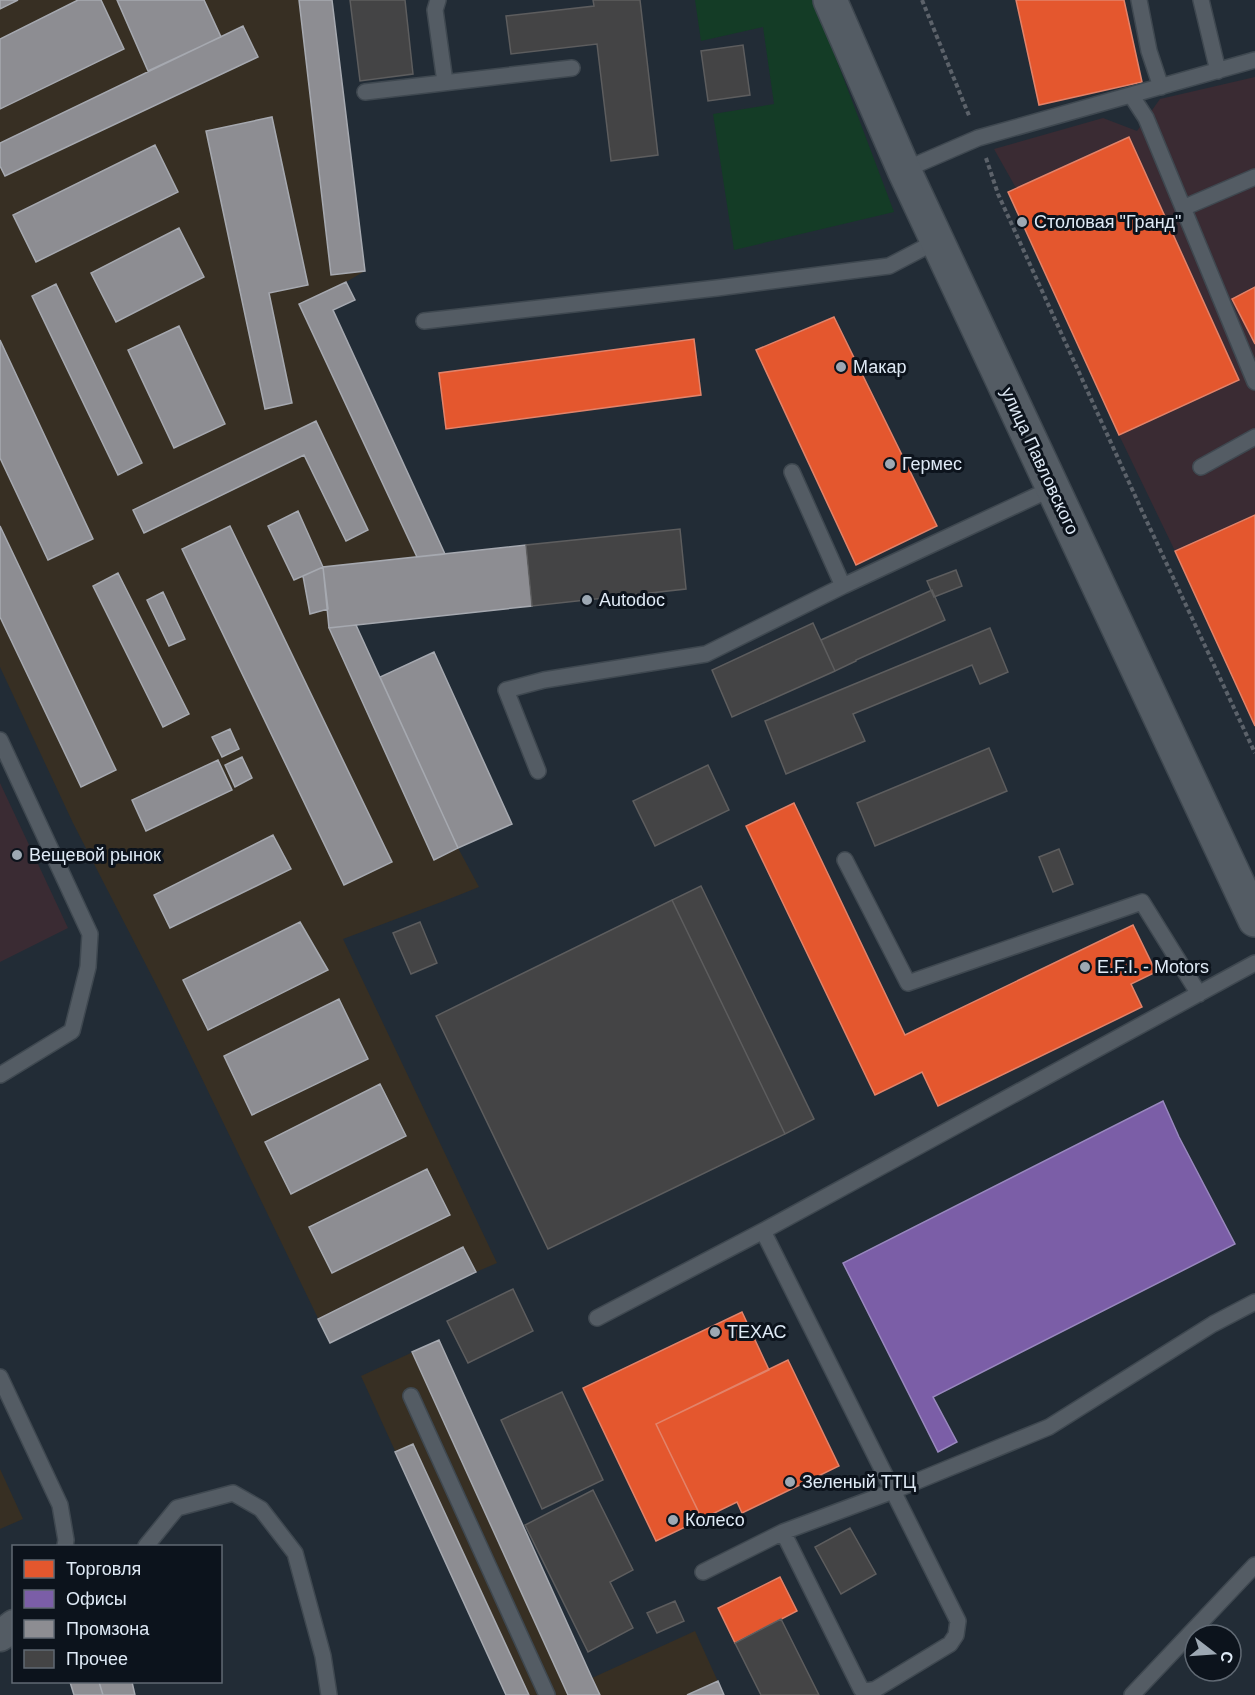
<svg xmlns="http://www.w3.org/2000/svg" width="1255" height="1695" font-family="Arial,sans-serif">
<style>
.commercial{fill:#3a2b33}
.industrial{fill:#372f23}
.green{fill:#143c26}
.shops{fill:#e4572e;stroke:#e2836a;stroke-width:1.5}
.offices{fill:#7b5ea7;stroke:#9988bf;stroke-width:1.5}
.industry{fill:#8d8d92;stroke:#a6a9b0;stroke-width:1.5}
.building{fill:#444445;stroke:#5d5d5e;stroke-width:1.5}
.lines{fill:none;stroke-linecap:round;stroke-linejoin:round}
.lane-casing{stroke:#3f4850;stroke-width:18}
.street-casing{stroke:#3f4850;stroke-width:33}
.secondary-casing{stroke:#3f4850;stroke-width:36}
.path{stroke:#5c626a;stroke-width:4;stroke-dasharray:4.5 3;stroke-linecap:butt}
.lane{stroke:#545c64;stroke-width:15}
.street{stroke:#545c64;stroke-width:30}
.secondary{stroke:#545c64;stroke-width:33}
.poi-dot{fill:#9da8b3;stroke:#0c131c;stroke-width:2}
.labels{text-anchor:middle;dominant-baseline:central;stroke-width:6;stroke-linejoin:round;paint-order:stroke}
.poi-label{font-size:18px;fill:#dfeaf6;stroke:#0c131c;text-anchor:start}
.street-label{font-size:18px;fill:#dfeaf6;stroke:#0c131c}
</style>
<rect width="100%" height="100%" fill="#222c36"/>
<path class="commercial" d="M1255,77V516L1175,551L1119,435L1008,192L1016,188L994,149L1103,118L1137,131L1160,99Z
M0,783L68,928L0,962Z"/>
<path class="industrial" d="M0,0H332L365,271L346,282L355,300L333,310L445,554L324,567L329,627L356,625L458,848L479,887L444,901L343,939L497,1263L476,1272L330,1343L161,994L73,823L0,667Z
M439,1340L592,1678L695,1631L724,1695H506L361,1376Z
M0,1469L23,1519L0,1529Z"/>
<path class="green" d="M695,0H814L894,212L734,250L713,114L774,104L763,27L701,41Z"/>
<path class="shops" d="M1016,0H1124L1142,82L1039,105Z
M1129,137L1239,380L1119,435L1008,192Z
M1255,287V344L1232,299Z
M834,317L937,526L856,565L756,350Z
M694,339L701,395L446,429L439,373Z
M1255,515V726L1175,551Z
M794,803L905,1035L1133,925L1156,972L1131,984L1142,1007L938,1106L922,1072L875,1095L746,826Z
M742,1312L769,1370L656,1424L702,1519L656,1541L583,1388Z
M788,1360L839,1466L742,1513L737,1502L702,1519L656,1424Z
M780,1577L797,1611L735,1643L718,1608Z"/>
<path class="offices" d="M1163,1101L1179,1137L1235,1244L933,1397L957,1442L938,1452L843,1263Z"/>
<path class="industry" d="M0,0H18L0,9Z
M78,0H101L124,49L0,109V39Z
M117,0H204L221,37L148,71Z
M299,0H332L365,271L331,275Z
M243,26L258,57L5,176L0,166V143Z
M272,117L308,285L269,293L292,403L265,409L206,131Z
M155,145L178,192L36,262L13,215Z
M179,228L204,277L116,322L91,273Z
M346,282L355,300L333,310L445,554L417,557L299,304Z
M56,284L142,463L118,475L32,296Z
M179,326L225,424L174,448L128,350Z
M0,340L93,539L48,560L0,458Z
M316,421L368,530L346,541L304,455L144,533L133,510Z
M298,511L323,567L294,580L268,526Z
M0,526L116,770L81,787L0,617Z
M230,526L392,862L344,885L182,549Z
M526,545L532,606L329,628L323,567Z
M323,567L328,609L310,614L303,576Z
M118,573L189,714L163,727L93,586Z
M163,592L185,639L169,646L147,600Z
M356,625L458,848L434,860L329,628Z
M434,652L512,824L458,848L380,677Z
M230,729L239,749L222,757L212,737Z
M242,757L252,778L235,787L225,765Z
M218,760L232,790L146,831L132,800Z
M273,835L291,869L170,928L154,895Z
M300,922L328,970L208,1030L183,980Z
M339,999L368,1059L252,1115L224,1056Z
M380,1084L406,1136L291,1194L265,1142Z
M427,1169L450,1215L332,1273L309,1227Z
M463,1247L476,1272L330,1343L318,1319Z
M439,1340L592,1678L600,1695H568L412,1352Z
M413,1444L529,1695H506L395,1452Z
M718,1681L724,1695H687Z
M70,1682H99L103,1695H74Z
M99,1682H132L135,1695H103Z"/>
<path class="building" d="M350,0H405L413,74L360,81Z
M593,0H640L658,155L611,161L597,44L511,54L506,16L594,6Z
M743,45L750,95L708,101L701,51Z
M680,529L686,589L532,606L526,545Z
M956,570L962,586L934,597L927,581Z
M932,590L945,620L856,660V661L835,671L821,640Z
M813,623L835,671L732,717L712,670Z
M990,628L1008,672L980,684L972,665L853,714L865,741L786,774L765,721Z
M989,748L1007,791L875,846L857,803Z
M708,765L729,810L655,846L633,801Z
M1059,849L1073,884L1053,892L1039,857Z
M701,886L814,1119L785,1134L672,900Z
M672,900L785,1134L548,1249L436,1016Z
M420,922L437,963L411,974L393,933Z
M513,1289L533,1331L468,1363L447,1321Z
M562,1392L603,1480L542,1509L501,1420Z
M593,1490L633,1570L610,1582L633,1628L588,1652L525,1525Z
M850,1528L876,1574L841,1594L815,1547Z
M675,1601L684,1621L657,1633L647,1613Z
M781,1619L819,1695H761L735,1643Z"/>
<g class="lines">
<defs>
<path id="lane" d="M438,0L435,10L445,82
M1139,0L1149,51L1161,87
M1201,0L1218,71
M365,92L572,68
M1131,95L1146,118L1255,382
M904,170L978,138L1255,60
M1183,208L1255,177
M424,321L717,288L889,266L937,241
M1201,467L1255,437
M792,472L843,586
M0,740L90,934L88,967L72,1031L0,1075
M538,771L506,690L544,680L706,654L843,586L1053,488
M845,860L908,983L1142,902L1199,994
M763,1231L958,1621L956,1635L950,1644L876,1689L867,1691L861,1689L783,1532
M597,1318L763,1231L1255,963
M0,1377L60,1505L66,1540L65,1546
M411,1396L547,1695
M146,1546L177,1508L233,1493L261,1509L295,1553L323,1656L329,1695
M703,1572L783,1532L893,1491L1049,1427L1213,1324L1255,1302
M1132,1695L1255,1565"/>
<path id="street" d="M0,1636L14,1625"/>
<path id="secondary" d="M830,0L904,170L1255,920"/>
</defs>
<use href="#lane" class="lane-casing"/>
<use href="#street" class="street-casing"/>
<use href="#secondary" class="secondary-casing"/>
<path class="path" d="M922,0L970,118
M986,158L998,194L1142,511L1255,753"/>
<use href="#lane" class="lane"/>
<use href="#street" class="street"/>
<use href="#secondary" class="secondary"/>
</g>
<g class="poi-dot">
<circle cx="1022" cy="222" r="6"/>
<circle cx="841" cy="367" r="6"/>
<circle cx="890" cy="464" r="6"/>
<circle cx="587" cy="600" r="6"/>
<circle cx="17" cy="855" r="6"/>
<circle cx="1085" cy="967" r="6"/>
<circle cx="715" cy="1332" r="6"/>
<circle cx="790" cy="1482" r="6"/>
<circle cx="673" cy="1520" r="6"/>
</g>
<g class="labels">
<g class="poi-label">
<text x="1034" y="222">Столовая "Гранд"</text>
<text x="853" y="367">Макар</text>
<text x="902" y="464">Гермес</text>
<text x="599" y="600">Autodoc</text>
<text x="29" y="855">Вещевой рынок</text>
<text x="1097" y="967">E.F.I. - Motors</text>
<text x="727" y="1332">ТЕХАС</text>
<text x="802" y="1482">Зеленый ТТЦ</text>
<text x="685" y="1520">Колесо</text>
</g>
<g class="street-label">
<text transform="translate(1040 461) rotate(65)">улица Павловского</text>
</g>
</g>
<rect x="12" y="1545" width="210" height="138" fill="#0c131c" stroke="#606973" stroke-width="1.5"/>
<rect x="24" y="1560" width="30" height="18" fill="#e4572e" stroke="#606973" stroke-width="1.5"/>
<text x="66" y="1575" font-size="18" fill="#dfeaf6">Торговля</text>
<rect x="24" y="1590" width="30" height="18" fill="#7b5ea7" stroke="#606973" stroke-width="1.5"/>
<text x="66" y="1605" font-size="18" fill="#dfeaf6">Офисы</text>
<rect x="24" y="1620" width="30" height="18" fill="#8d8d92" stroke="#606973" stroke-width="1.5"/>
<text x="66" y="1635" font-size="18" fill="#dfeaf6">Промзона</text>
<rect x="24" y="1650" width="30" height="18" fill="#444445" stroke="#606973" stroke-width="1.5"/>
<text x="66" y="1665" font-size="18" fill="#dfeaf6">Прочее</text>
<g transform="translate(1213 1653) rotate(107)"><circle r="28" fill="#0c131c" stroke="#606973" stroke-width="1.5"/>
<path d="M0-4.5L10 22L0 15L-10 22Z" fill="#9da8b3"/>
<text y="-9" font-size="16" font-weight="bold" text-anchor="middle" fill="#dfeaf6">С</text>
</g>
</svg>
